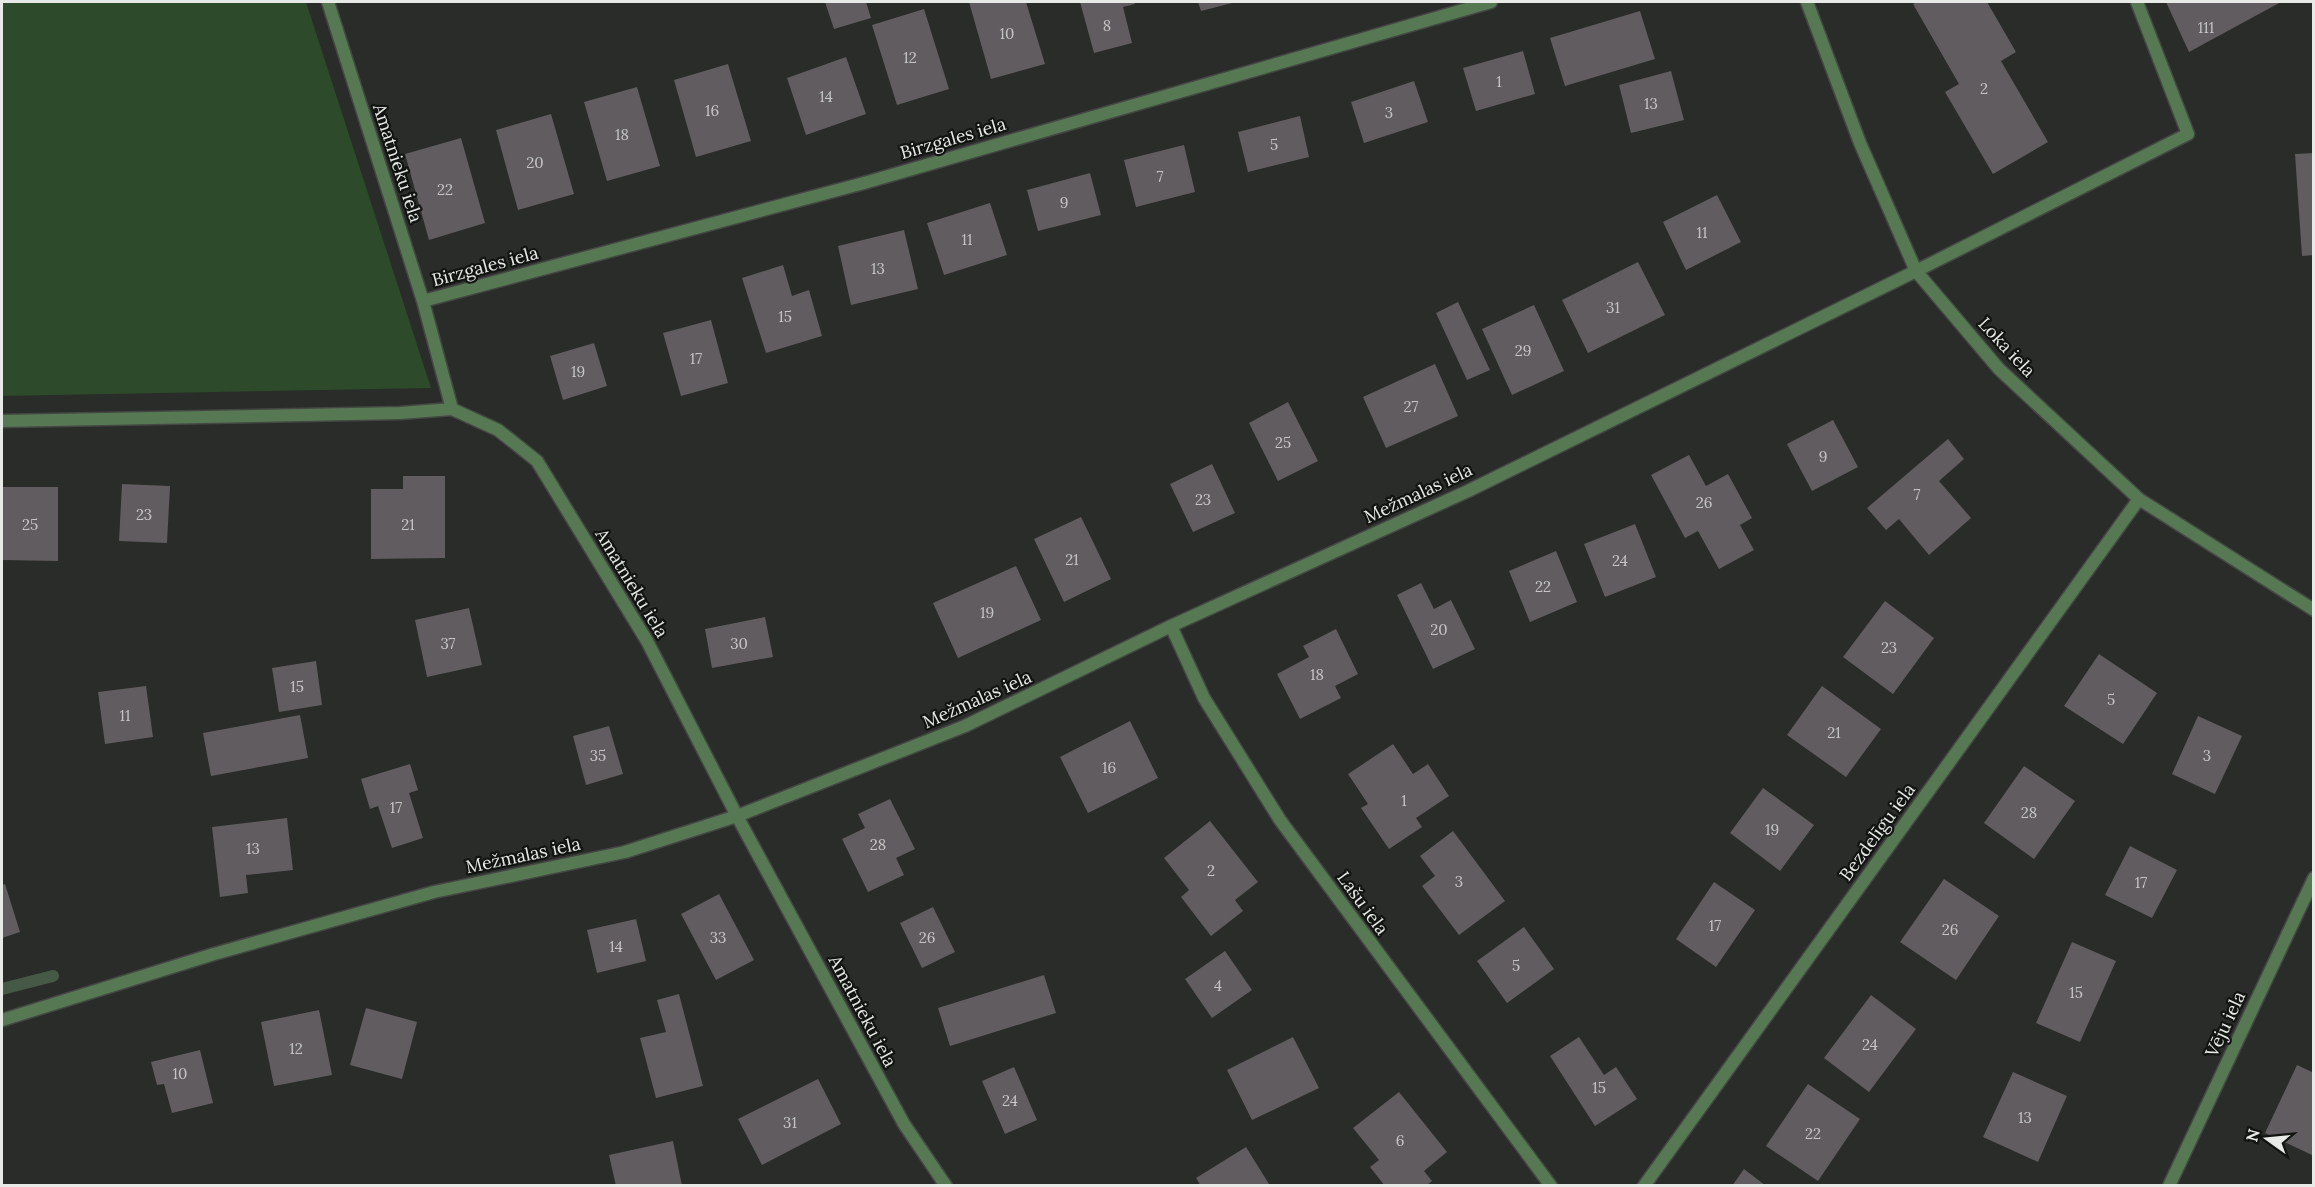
<svg xmlns="http://www.w3.org/2000/svg" width="2315" height="1187" font-family="Lora,serif">
<style>
.green{fill:#2d4a2b}
.lines{fill:none;stroke-linecap:round;stroke-linejoin:round}
.stream{stroke:#465946;stroke-width:12}
.building{fill:#615c5f}
.service-casing{stroke:#444743;stroke-width:15}
.minor-casing{stroke:#444743;stroke-width:15}
.service{stroke:#567853;stroke-width:12}
.minor{stroke:#567853;stroke-width:12}
.labels{text-anchor:middle;dominant-baseline:central;stroke-width:4.5;stroke-linejoin:round;paint-order:stroke}
.number-label{font-size:15px;fill:#c6c6c6}
.street-label{font-size:18px;fill:#e8eae8;stroke:#121412}
</style>
<rect width="100%" height="100%" fill="#292c28"/>
<path class="green" d="M2,2H306L431,388L2,396Z"/>
<g class="lines">
<path class="stream" d="M2,989L53,976"/>
</g>
<path class="building" d="M825,2H866L871,18L834,29Z
M969,2H1026L1045,64L991,79Z
M1080,2H1134L1135,4L1123,7L1132,43L1094,53Z
M1198,2H1236L1201,11Z
M1917,2H1987L2016,52L2001,61L2048,142L1993,174L1945,92L1959,84L1913,4Z
M2166,2H2281L2189,52Z
M924,9L949,89L897,105L872,25Z
M1640,11L1655,59L1565,86L1550,38Z
M1523,51L1535,94L1476,111L1463,68Z
M846,57L866,114L806,135L787,78Z
M728,64L751,141L696,157L674,80Z
M1671,71L1684,120L1631,133L1619,85Z
M1414,81L1428,122L1364,143L1351,102Z
M637,87L660,166L607,181L584,102Z
M551,114L574,194L518,210L496,130Z
M1300,116L1309,157L1248,172L1238,132Z
M461,138L485,223L429,240L405,154Z
M1184,145L1195,192L1136,207L1124,160Z
M2314,153V255L2302,256L2295,154Z
M1090,173L1101,215L1038,231L1027,190Z
M1717,195L1741,242L1686,270L1663,222Z
M990,203L1007,255L944,275L927,223Z
M904,230L918,289L851,305L838,246Z
M1638,262L1665,315L1588,353L1562,300Z
M783,265L792,296L809,290L822,336L766,353L742,278Z
M1458,302L1490,370L1467,380L1436,313Z
M1534,305L1564,371L1512,395L1482,329Z
M711,320L728,383L681,396L663,333Z
M594,343L607,386L563,400L550,356Z
M1435,364L1458,416L1386,448L1363,397Z
M1288,402L1318,461L1278,481L1249,423Z
M1833,420L1858,467L1812,491L1787,444Z
M1948,439L1964,459L1939,481L1971,518L1929,555L1899,519L1886,530L1867,508Z
M1689,455L1706,486L1728,474L1752,518L1740,525L1754,550L1719,569L1698,531L1685,538L1651,475Z
M1212,464L1235,513L1193,532L1170,484Z
M403,476H445V558L371,559V489H403Z
M122,484L170,486L167,543L119,541Z
M2,487H58V561L2,560Z
M1081,517L1111,579L1064,602L1034,539Z
M1635,524L1656,577L1605,597L1584,544Z
M1556,551L1577,602L1530,622L1509,571Z
M1016,566L1041,620L958,658L933,603Z
M1421,583L1434,609L1451,600L1475,649L1433,669L1397,595Z
M1885,601L1934,638L1893,694L1843,657Z
M469,608L482,665L427,677L415,620Z
M765,617L773,657L712,668L705,629Z
M1336,629L1358,674L1335,686L1341,698L1300,719L1277,674L1309,657L1303,646Z
M2099,654L2157,693L2123,744L2064,706Z
M316,661L322,705L279,712L272,668Z
M146,686L153,737L105,744L98,692Z
M1822,686L1881,729L1846,777L1787,735Z
M300,715L308,758L211,776L203,733Z
M2198,716L2242,736L2215,794L2172,774Z
M1130,721L1158,778L1088,813L1060,757Z
M609,726L623,774L586,785L573,736Z
M1393,744L1413,774L1428,764L1449,796L1416,818L1422,827L1389,849L1361,808L1368,804L1348,774Z
M410,764L418,790L409,793L423,838L392,848L378,806L370,809L361,779Z
M2024,766L2075,801L2034,859L1984,823Z
M1763,788L1814,825L1780,871L1730,833Z
M890,799L915,849L896,858L904,875L868,892L842,839L865,828L858,814Z
M287,818L293,870L246,875L248,893L220,897L212,827Z
M1210,821L1258,882L1235,900L1243,911L1211,936L1181,897L1189,890L1164,858Z
M1453,831L1505,901L1459,935L1422,886L1435,876L1420,856Z
M2130,846L2177,870L2152,918L2105,895Z
M1944,879L1999,916L1956,980L1900,942Z
M1714,882L1755,910L1716,967L1676,939Z
M5,884L20,932L2,938V885Z
M719,894L754,960L716,980L681,914Z
M933,907L955,952L922,968L900,923Z
M636,919L646,961L597,973L587,930Z
M1524,927L1554,969L1507,1003L1477,961Z
M2072,942L2116,961L2080,1042L2036,1023Z
M1225,951L1252,990L1212,1018L1185,979Z
M1044,975L1056,1013L950,1046L938,1008Z
M679,994L703,1086L656,1098L640,1038L666,1032L657,1000Z
M1871,995L1916,1029L1869,1092L1824,1058Z
M366,1008L417,1022L402,1079L350,1065Z
M319,1010L332,1075L274,1086L261,1022Z
M1293,1037L1319,1088L1252,1120L1227,1070Z
M1579,1037L1604,1075L1616,1067L1637,1099L1595,1126L1550,1056Z
M200,1050L213,1103L172,1113L164,1084L157,1085L151,1062Z
M2297,1065L2314,1073V1156L2265,1133Z
M1014,1067L1037,1120L1005,1134L982,1081Z
M2013,1072L2067,1096L2038,1162L1983,1137Z
M818,1079L841,1124L762,1165L738,1119Z
M1808,1084L1860,1119L1818,1181L1766,1146Z
M1399,1092L1447,1152L1424,1171L1432,1181L1426,1186H1385L1370,1167L1379,1160L1353,1128Z
M673,1141L682,1186H616L609,1155Z
M1246,1147L1269,1184L1201,1186L1196,1178Z
M1744,1169L1766,1186H1732Z"/>
<g class="lines">
<defs>
<path id="service" d="M1916,271L2188,134L2137,2"/>
<path id="minor" d="M328,2L423,301L452,409
M1807,2L1860,143L1916,271L1999,369L2139,499L2314,610
M423,301L864,183L1491,2
M2,421L400,413L452,409L498,430L537,461L647,641L737,816L904,1124L946,1186
M1171,626L1204,698L1280,820L1551,1186
M2,1020L214,954L434,892L625,852L737,816L965,726L1171,626L1468,491L1916,271
M1644,1186L2139,499
M2169,1186L2314,878"/>
</defs>
<use href="#service" class="service-casing"/>
<use href="#minor" class="minor-casing"/>
<use href="#service" class="service"/>
<use href="#minor" class="minor"/>
</g>
<g class="labels">
<g class="number-label">
<text x="1107" y="25">8</text>
<text x="2206" y="27">111</text>
<text x="1007" y="33">10</text>
<text x="910" y="57">12</text>
<text x="1499" y="81">1</text>
<text x="1984" y="88">2</text>
<text x="826" y="96">14</text>
<text x="1651" y="103">13</text>
<text x="712" y="110">16</text>
<text x="1389" y="112">3</text>
<text x="622" y="134">18</text>
<text x="1274" y="144">5</text>
<text x="535" y="162">20</text>
<text x="1160" y="176">7</text>
<text x="445" y="189">22</text>
<text x="1064" y="202">9</text>
<text x="1702" y="232">11</text>
<text x="967" y="239">11</text>
<text x="878" y="268">13</text>
<text x="1613" y="307">31</text>
<text x="785" y="316">15</text>
<text x="1523" y="350">29</text>
<text x="696" y="358">17</text>
<text x="578" y="371">19</text>
<text x="1411" y="406">27</text>
<text x="1283" y="442">25</text>
<text x="1823" y="456">9</text>
<text x="1917" y="494">7</text>
<text x="1203" y="499">23</text>
<text x="1704" y="502">26</text>
<text x="144" y="514">23</text>
<text x="30" y="524">25</text>
<text x="408" y="524">21</text>
<text x="1072" y="559">21</text>
<text x="1620" y="560">24</text>
<text x="1543" y="586">22</text>
<text x="987" y="612">19</text>
<text x="1439" y="629">20</text>
<text x="448" y="643">37</text>
<text x="739" y="643">30</text>
<text x="1889" y="647">23</text>
<text x="1317" y="674">18</text>
<text x="297" y="686">15</text>
<text x="2111" y="699">5</text>
<text x="125" y="715">11</text>
<text x="1834" y="732">21</text>
<text x="598" y="755">35</text>
<text x="2207" y="755">3</text>
<text x="1109" y="767">16</text>
<text x="1404" y="800">1</text>
<text x="396" y="807">17</text>
<text x="2029" y="812">28</text>
<text x="1772" y="829">19</text>
<text x="878" y="844">28</text>
<text x="253" y="848">13</text>
<text x="1211" y="870">2</text>
<text x="1459" y="881">3</text>
<text x="2141" y="882">17</text>
<text x="1715" y="925">17</text>
<text x="1950" y="929">26</text>
<text x="718" y="937">33</text>
<text x="927" y="937">26</text>
<text x="616" y="946">14</text>
<text x="1516" y="965">5</text>
<text x="1218" y="985">4</text>
<text x="2076" y="992">15</text>
<text x="1870" y="1044">24</text>
<text x="296" y="1048">12</text>
<text x="180" y="1073">10</text>
<text x="1599" y="1087">15</text>
<text x="1010" y="1100">24</text>
<text x="2025" y="1117">13</text>
<text x="790" y="1122">31</text>
<text x="1813" y="1133">22</text>
<text x="1400" y="1140">6</text>
</g>
<g class="street-label">
<text transform="translate(953 138) rotate(-16)">Birzgales iela</text>
<text transform="translate(398 163) rotate(72)">Amatnieku iela</text>
<text transform="translate(485 266) rotate(-15)">Birzgales iela</text>
<text transform="translate(2007 347) rotate(47)">Loka iela</text>
<text transform="translate(1418 493) rotate(-25)">Mežmalas iela</text>
<text transform="translate(632 583) rotate(59)">Amatnieku iela</text>
<text transform="translate(977 699) rotate(-24)">Mežmalas iela</text>
<text transform="translate(1877 832) rotate(-54)">Bezdelīgu iela</text>
<text transform="translate(523 855) rotate(-12)">Mežmalas iela</text>
<text transform="translate(1363 903) rotate(54)">Lašu iela</text>
<text transform="translate(863 1011) rotate(62)">Amatnieku iela</text>
<text transform="translate(2225 1024) rotate(-65)">Vēju iela</text>
</g>
</g>
<rect width="2315" height="1187" fill="none" stroke="#e8eae8" stroke-width="6"/>
<g transform="translate(2267 1139) rotate(285)" stroke="#121412" stroke-width="4.5" paint-order="stroke">
<path d="M0-4.5L10 22L0 15L-10 22Z" fill="#e8eae8"/>
<text y="-9" font-size="16" font-weight="bold" text-anchor="middle" fill="#e8eae8">N</text>
</g>
</svg>
